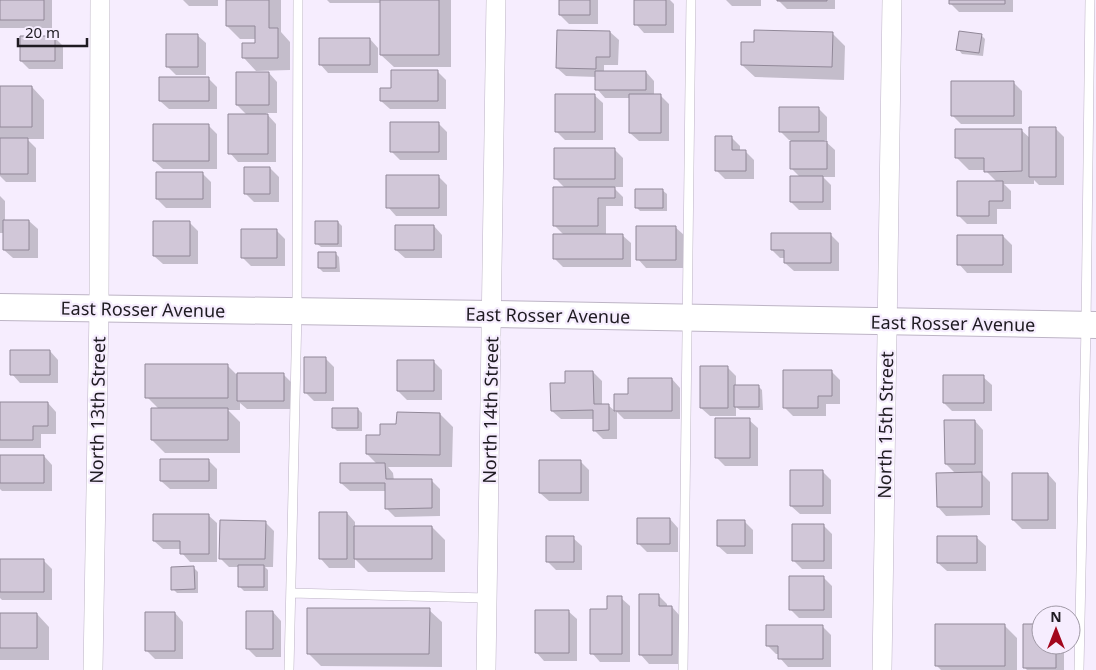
<svg xmlns="http://www.w3.org/2000/svg" width="1096" height="670" font-family="'Noto Sans',sans-serif">
<style>
.shadow{fill:#0003}
.building{fill:#d1c7d8;stroke:#918898}
.lines{fill:none;stroke-linecap:round;stroke-linejoin:round}
.lane-casing{stroke:#bdb4c5;stroke-width:10}
.street-casing{stroke:#bdb4c5;stroke-width:20}
.secondary-casing{stroke:#bdb4c5;stroke-width:28}
.lane{stroke:#fff;stroke-width:9}
.street{stroke:#fff;stroke-width:19}
.secondary{stroke:#fff;stroke-width:26}
.labels{text-anchor:middle;dominant-baseline:central;stroke-width:4.5;stroke-linejoin:round;paint-order:stroke}
.street-label{font-size:18px;fill:#1f1b22;stroke:#f6edfe}
</style>
<rect width="100%" height="100%" fill="#f6edfe"/>
<path class="shadow" d="M0,0H52V28H0Z
M183,0H218V6H189Z
M227,0H281V32L290,42V70L256,71L244,58L256,44V39H240L227,26Z
M327,0H451V67H394L381,55V3H330Z
M560,0H598V24H569L560,15Z
M636,0H670L674,4V33H644L636,24Z
M726,0H761V6H732Z
M778,0H835V9H787Z
M950,0H1013V12H959L950,3Z
M610,32L619,40L618,65H604V72H646L654,81V95H660L669,104V141H639L630,133V98H605L597,89V77L566,76L557,68Z
M832,33L845,46L844,80L755,77L742,65L755,44Z
M197,35L206,43V75H176L167,66Z
M981,35L985,39L983,56L962,54L958,49Z
M55,38L63,46V69H29L21,61Z
M370,39L378,48V73H328L320,64Z
M438,72L446,80V109H390L381,101Z
M269,73L277,82V113H266L276,124V162H238L230,153L247,115L237,105Z
M208,78L217,87V109H169L160,101Z
M1013,82L1022,91V124H961L952,115Z
M0,87H32L44,100V139H27L36,148V182H6L0,176Z
M594,95L603,103V140H565L556,131Z
M818,108L827,117V140H824L835,150V177H823L831,185V210H799L791,202L800,177L791,168V140H789L780,131Z
M438,123L447,132V160H400L391,151Z
M208,125L217,134V169H163L154,161Z
M1056,129L1064,137V185H1039L1034,180V184H1004L1011,191V209H997V224H967L959,216L997,182L985,170H969L956,157L1021,130L1031,139Z
M732,138L740,146V151H745L754,160V179H725L716,170Z
M614,149L623,158V187H613L623,197V206H606V235H622L631,243V267H563L554,258L564,235L554,225L565,188L555,178Z
M270,168L279,177V202H254L245,193Z
M202,173L211,182V208H166L157,199Z
M438,176L447,185V216H396L388,207Z
M662,190L667,194V211H640L636,207Z
M0,196L5,201V221H29L38,229V258H13L4,250V233H0Z
M189,222L198,231V264H163L154,256Z
M338,222L342,226V247H321L316,243Z
M434,226L442,235V258H405L396,250Z
M675,227L684,235V268H646L638,259Z
M276,230L285,239V266H251L242,257Z
M830,234L839,243V271H794L785,263V258H780L772,250Z
M1003,236L1012,245V273H967L959,264Z
M335,253L339,257L340,272H323L319,268Z
M50,351L58,360V383H20L12,374Z
M325,358L334,367V401H314L305,392Z
M434,362L442,370V400H407L398,391Z
M227,365L236,374H283L292,383V409H247L240,403V410H228L240,422V453H165L152,440L159,409L147,397Z
M728,368L736,376V387L758,386L762,390L763,410H740L736,407V416H710L701,408Z
M831,371L840,380V404H826V416H793L785,408Z
M593,372L602,381V405H608L616,412V396H629L672,379L680,388V419H624L617,412V439H603L594,430V419H561L552,411L566,384Z
M983,377L992,385V411H952L944,403Z
M0,403H48L56,412V434H41V448H0Z
M358,409L362,413V431H337L333,427Z
M440,414L453,427L452,467H388L393,473L394,481L431,480L440,489V516L395,517L386,508V491H350L341,483L377,464L367,454L381,436L397,426Z
M749,420L758,428V466H725L716,457Z
M975,421L983,430V472H980L990,482V515L946,516L938,507L956,474L946,464Z
M0,456H44L52,465V491H2L0,489Z
M208,460L217,469V489H170L161,481Z
M580,461L589,470V501H549L540,493Z
M823,472L831,480V514H800L791,506Z
M1048,474L1056,483V529H1022L1013,520Z
M347,513L355,522V527H432L445,540V572H368L355,559V568H329L321,559Z
M208,515L217,523V562H190L182,553V549H163L154,541Z
M670,519L678,528V552H647L638,543Z
M744,521L753,530V554H727L718,546Z
M265,522L274,531L273,567H265L268,570V591H244L240,587V567H229L220,558Z
M823,525L832,534V569H802L794,561Z
M573,538L582,546V570H556L548,562Z
M977,538L986,546V571H947L938,563Z
M0,561H44L52,569V600H2L0,598Z
M194,568L198,572V593H177L173,589Z
M823,577L832,586V618H799L790,609Z
M658,595L667,604V607H672L680,616V664H649L641,655Z
M621,598L630,606V662H600L592,653Z
M429,610L442,622V667L321,666L308,653Z
M568,611L577,619V661H544L536,652Z
M273,612L281,621V657H256L247,648Z
M175,613L183,622V659H155L147,651Z
M0,614H37L49,627V660H0Z
M1004,625L1017,638V670H941L937,666Z
M1041,625V645H1064V670H1027L1024,667Z
M823,627L831,635V667H788L780,658V654H776L767,645Z"/>
<path class="building" d="M0,0H44V20H0Z
M226,0H269V28H278V58H242V43H255V26H226Z
M380,0H439V55H380Z
M559,0H590V15H559Z
M634,0H666V25H634Z
M777,0H827V1H777Z
M949,0H1005V4H949Z
M557,30L610,31V57H596V69L556,68Z
M754,30L833,32L832,67L741,65V42H754Z
M959,31L982,34L979,53L956,50Z
M166,34H198V67H166Z
M20,36H55V61H20Z
M319,38H370V65H319Z
M391,70H438V101H380V88H391Z
M595,71H646V90H595Z
M236,72H269V105H236Z
M159,77H209V101H159Z
M951,81H1014V116H951Z
M0,86H32V127H0Z
M555,94H595V132H555Z
M629,94H661V133H629Z
M779,107H819V132H779Z
M228,114H268V154H228Z
M390,122H439V152H390Z
M153,124H209V161H153Z
M1029,127H1056V177H1029Z
M955,129H1022V171L984,172V158H955Z
M715,136H732V150H746V171H715Z
M0,138H28V174H0Z
M790,141H827V169H790Z
M554,148H615V179H554Z
M244,167H270V194H244Z
M156,172H203V199H156Z
M386,175H439V208H386Z
M790,176H823V202H790Z
M957,181H1003V201H989V216H957Z
M553,187H615V198H598V226H553Z
M635,189H663V208H635Z
M3,220H29V250H3Z
M153,221H190V256H153Z
M315,221H338V244H315Z
M395,225H434V250H395Z
M636,226H676V260H636Z
M241,229H277V258H241Z
M771,233H831V263H784V250H771Z
M553,234H623V259H553Z
M957,235H1003V265H957Z
M318,252H336V268H318Z
M10,350H50V375H10Z
M304,357H326V393H304Z
M397,360H434V391H397Z
M145,364H228V398H145Z
M700,366H728V408H700Z
M783,370H832V396H818V408H783Z
M565,371H593L594,404H609V430L593,431V410L551,411L550,383H565Z
M237,373H284V401H237Z
M943,375H984V403H943Z
M628,378H672V411H614V394H628Z
M734,385H759V407H734Z
M0,402H48V426H33V440H0Z
M151,408H228V440H151Z
M332,408H358V428H332Z
M397,412L440,413V455L366,454V435H380V424H396Z
M715,418H750V458H715Z
M944,420H975V464H945Z
M0,455H44V483H0Z
M160,459H209V481H160Z
M539,460H581V493H539Z
M340,463H385L386,479H432V508L385,509V483H340Z
M790,470H823V506H790Z
M982,472V507H937L936,473Z
M1012,473H1048V520H1012Z
M319,512H347V559H319Z
M153,514H209V554H180V541H153Z
M637,518H670V544H637Z
M220,520L266,521L265,559H219Z
M717,520H745V546H717Z
M792,524H824V561H792Z
M354,526H432V559H354Z
M546,536H574V562H546Z
M937,536H977V563H937Z
M0,559H44V592H0Z
M238,565H264V587H238Z
M194,566L195,589L171,590V567Z
M789,576H824V610H789Z
M639,594H659V606H672V655H639Z
M607,596H622V654H590V609H607Z
M307,608H430L429,654H307Z
M535,610H569V653H535Z
M246,611H273V649H246Z
M145,612H175V651H145Z
M0,613H37V648H0Z
M935,624H1005V666H935Z
M1023,624H1041V645H1056V668H1023Z
M766,625H823V659H778V646H766Z"/>
<g class="lines">
<defs>
<path id="lane" d="M291,593L487,598
M289,670L297,311L298,0
M683,670L691,0
M1079,670L1086,325L1090,0"/>
<path id="street" d="M93,670L99,308L100,0
M486,670L496,0
M882,670L892,0"/>
<path id="secondary" d="M0,307L492,314L1096,325"/>
</defs>
<use href="#lane" class="lane-casing"/>
<use href="#street" class="street-casing"/>
<use href="#secondary" class="secondary-casing"/>
<use href="#lane" class="lane"/>
<use href="#street" class="street"/>
<use href="#secondary" class="secondary"/>
</g>
<g class="labels">
<g class="street-label">
<text transform="translate(143 309) rotate(1)">East Rosser Avenue</text>
<text transform="translate(548 315) rotate(1)">East Rosser Avenue</text>
<text transform="translate(953 323) rotate(1)">East Rosser Avenue</text>
<text transform="translate(97 410) rotate(-89)">North 13th Street</text>
<text transform="translate(490 410) rotate(-89)">North 14th Street</text>
<text transform="translate(885 425) rotate(-89)">North 15th Street</text>
</g>
</g>
<g transform="translate(1056 630)"><circle r="24" fill="#f6edfe" stroke="#a099a6"/>
<path d="M0-4L9 19L0 12L-9 19Z" fill="#a3071d"/>
<text y="-8" font-size="14" font-weight="bold" text-anchor="middle" fill="#1f1b22">N</text>
</g>
<path d="M18 38v8h69v-8" fill="none" stroke="#1f1b22" stroke-width="2.5"/>
<text x="25" y="38" font-size="15" fill="#1f1b22" stroke="#f6edfe" stroke-width="4" paint-order="stroke">20 m</text>
</svg>
